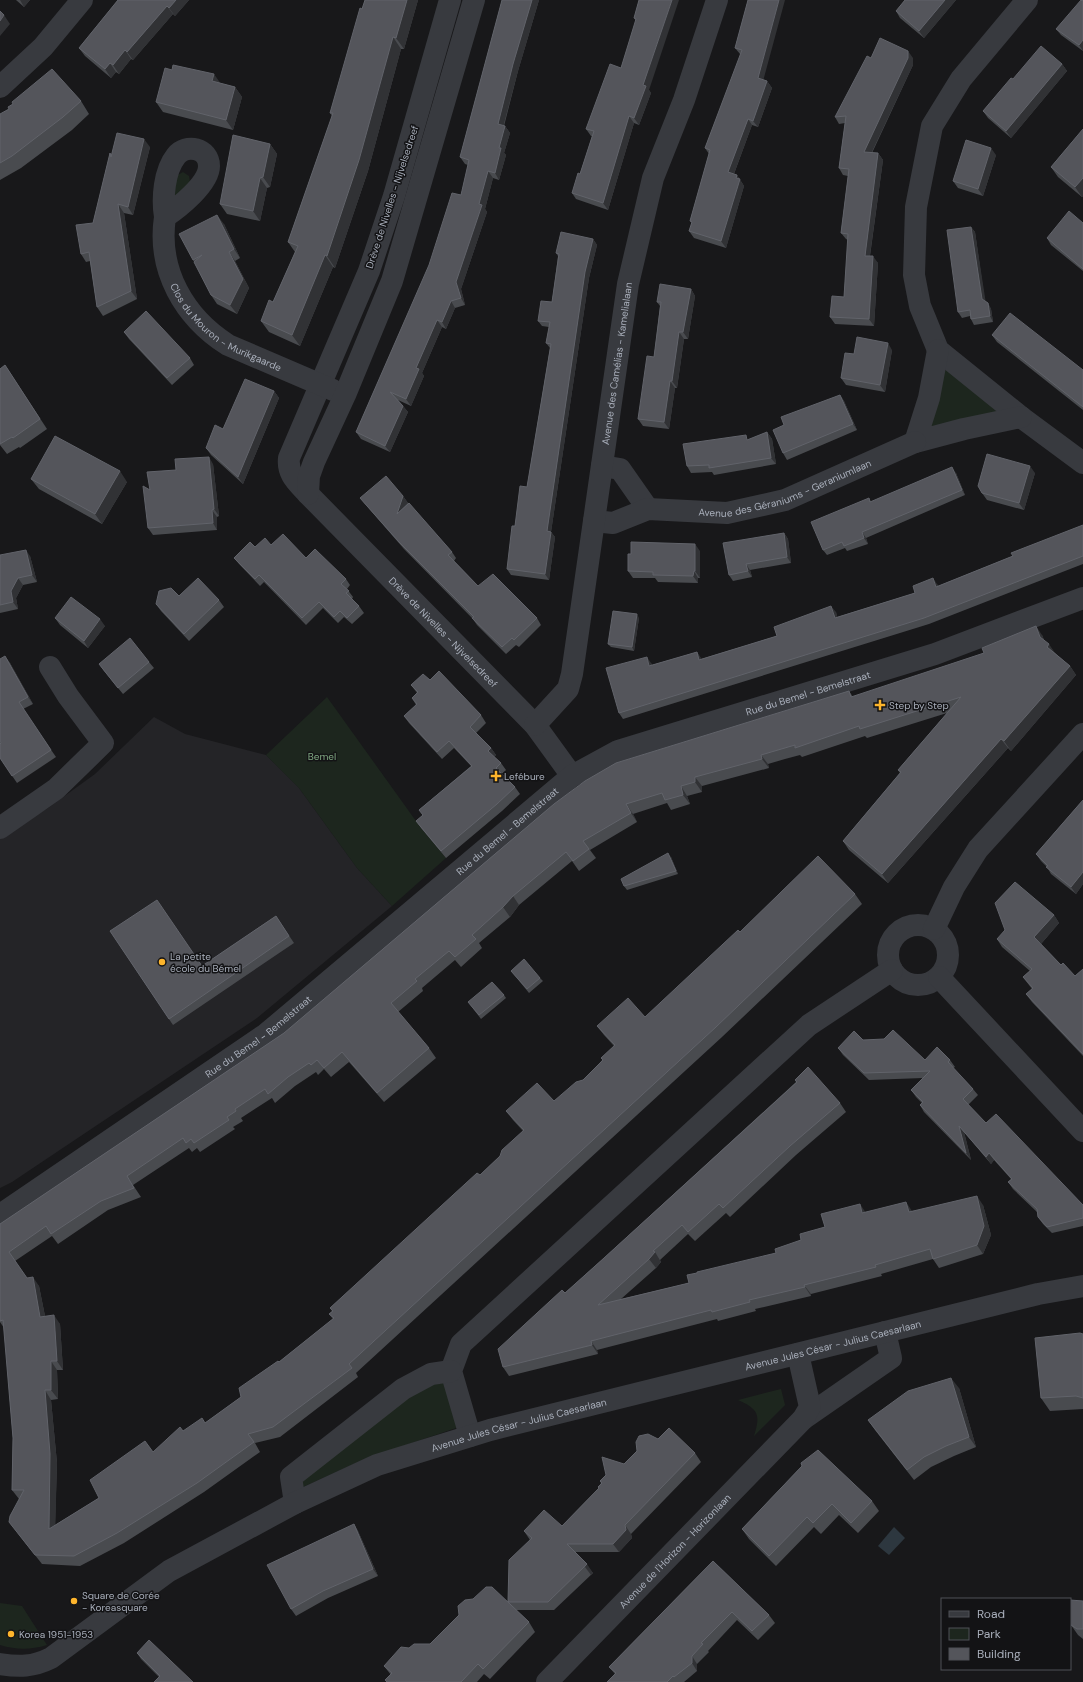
<svg xmlns="http://www.w3.org/2000/svg" width="1083" height="1682" font-family="'DM Sans',sans-serif">
<style>
.built{fill:#242427}
.green{fill:#1d261e}
.water{fill:#2d373f}
.lines{fill:none;stroke-linecap:round;stroke-linejoin:round}
.minor{stroke:#383a3f;stroke-width:22}
.wall{fill:#494b4f}
.shaded-wall{fill:#313235}
.building{fill:#54555b;stroke:#61636a}
.poi-dot{fill:#feb52c;stroke:#131315;stroke-width:1.5}
.labels{text-anchor:middle;dominant-baseline:central;stroke-width:3;stroke-linejoin:round;paint-order:stroke}
.street-label{font-size:10px;fill:#a9afbb;stroke:#131315}
.poi-label{font-size:10px;fill:#a9afbb;stroke:#131315;text-anchor:start}
.park-label{font-size:10px;fill:#7fa781;stroke:#131315}
</style>
<rect width="100%" height="100%" fill="#18181a"/>
<path class="built" d="M154,717L185,734L266,755L299,788L357,868L392,906L257,1018L12,1182L0,1188V837L48,808L95,774Z"/>
<path class="green" d="M183,172L189,176L190,182L172,201L176,176Z
M947,369L996,408V413L930,427L942,372Z
M327,697L421,828L446,858L392,906L357,868L299,788L266,755Z
M425,1380H445L459,1427L365,1459L301,1488V1477Z
M781,1389L785,1405L754,1436C761,1414 758,1409 738,1400Z
M0,1603L22,1606L47,1645C30,1650 17,1650 0,1645Z"/>
<path class="water" d="M894,1527L905,1538L889,1555L878,1546Z"/>
<g class="lines">
<g class="minor">
<path id="s1" d="M450,0L394,196L369,271L289,458C287,475 298,483 308,494L535,725L572,776"/>
<path d="M1027,0L961,79L932,126L916,207L914,275L920,306L938,350L1021,417L1083,463"/>
<path d="M0,87L43,47L82,0"/>
<path id="s2" d="M165,217C162,199 164,171 176,156C186,143 209,148 209,166C209,184 178,208 165,217C157,270 184,317 228,345L333,390"/>
<path d="M938,350L929,398L915,442L964,429L1021,417"/>
<path d="M602,466L620,469L648,509"/>
<path d="M308,494L309,476L314,462L345,395L392,281L474,0"/>
<path id="s3" d="M594,521L613,523L648,509L727,513L785,500L915,442"/>
<path id="s4" d="M535,725L568,689L572,674L628,284L653,178L684,100L717,0"/>
<path d="M0,828L56,789L103,743L68,696L50,667"/>
<circle cx="918" cy="955" r="30"/>
<path d="M934,929L954,887L978,849L1083,734"/>
<path d="M939,977L1083,1131"/>
<path id="s5" d="M0,1215L266,1034L572,776L618,751L935,654L1083,598"/>
<path d="M803,1419L891,1358L885,1332"/>
<path d="M470,1436L451,1371L461,1344L809,1025L892,970"/>
<path d="M295,1503L291,1477L403,1389L431,1374L451,1371"/>
<path id="s6" d="M0,1664C19,1667 33,1667 51,1658L169,1571L295,1503L377,1465L490,1430L1038,1294L1083,1286"/>
<path id="s7" d="M547,1682L803,1419L810,1407L798,1354"/>
</g>
</g>
<path class="wall" d="M16,0H30L24,7Z
M118,0H189L175,16L173,14L133,60L131,59L119,74L116,72L111,78L85,56L79,48Z
M365,0H418L404,49H401L368,171L335,268L333,267L300,346L269,332L261,321L273,302L295,252L288,242L332,116L330,113Z
M502,0H539L518,71L504,126H505L510,133L504,153L506,155L499,180L493,178L485,209L487,212L461,289L465,305L455,308L446,329L442,327L422,373L424,376L411,406L398,400L408,412L390,452L361,439L356,432L461,195L468,165L465,164L460,157Z
M639,0L649,90L651,93L639,125L634,123L608,210L576,199L572,193L580,174L592,136H591L586,129L621,68L636,21L634,18Z
M748,0L763,80L767,81L772,88L758,127L752,125L734,174L737,175L744,186L726,248L694,238L689,231L692,223L690,221L709,154L705,148L741,55L740,54L735,48Z
M905,0H956L924,38L900,18L896,11Z
M1083,0V51L1061,35L1056,29Z
M871,58H913V65L872,153H878L883,160L870,256L878,263L874,326L835,324L830,317L844,297L848,240L846,239L841,233L848,176L843,175L839,168L845,123L839,124L835,117Z
M1062,64L1067,71L1011,138L988,118L983,111L1013,79Z
M220,83L235,87L242,97L233,130L163,112L156,102Z
M81,101L89,114L72,130L21,168L0,180V114Z
M1083,129L1082,197L1058,177L1051,167Z
M270,144L277,154L270,187L267,188L260,221L227,214L220,204Z
M150,147L133,215L124,213L137,299L103,316L97,307L90,261L86,262L81,254L93,223L110,153L112,155Z
M996,155L983,196L958,188L953,181Z
M1083,223V271L1051,245L1047,238Z
M224,224L240,258L235,261L249,288L237,314L217,304L211,295L193,260Z
M971,227L975,232L985,302L988,303L991,309L993,322L974,325L971,319L970,316L962,318L958,312Z
M593,239L597,245L589,278L551,532L555,537L549,580L511,575L507,569L515,526L527,487L550,348L546,343L549,327L542,326L538,321L552,302L558,256L556,253Z
M691,289L695,296L688,339H684L677,388H675L669,429L643,426L638,419L654,357L660,306L657,302Z
M124,332L190,358L194,365L172,385L129,339Z
M992,335L1083,370V410L997,342Z
M892,350L885,392L846,385L841,378L854,354Z
M5,365L47,429L20,448L19,447L7,454L0,445V369Z
M274,391L279,398L243,484L211,455L206,448L223,429Z
M840,395L844,401L857,430L787,460L783,453L784,425Z
M767,432L772,439L776,464L714,475L712,472L691,473L687,466Z
M213,464L219,516L217,517V530L153,535L148,528L150,490L176,470Z
M956,473L965,495L866,538L868,544L847,551L845,548L827,555L823,550L869,498L871,502Z
M1035,473L1024,510L987,500L982,493Z
M31,479L127,482L102,524L39,489Z
M403,496L408,503L452,552L456,558L454,561L478,586L537,618L541,625L519,647L516,645L506,654L477,625L472,618L404,549L365,504L360,498Z
M1083,525V564L929,624L623,719L619,713L651,663L652,665L697,652L701,659L777,636L836,612L837,617L915,593L937,584L938,586L1013,556Z
M784,533L788,539L791,563L750,570L752,577L733,581L729,575Z
M271,545L306,558L346,579L350,585L347,589L353,597L352,599L359,606L364,613L352,624L344,617L338,623L323,608L306,625L264,582L260,586L239,564L234,558L255,547Z
M700,551V578H698V583L658,582L655,578H633L628,571Z
M0,555L30,556L37,582L23,585L16,598L18,609L0,613Z
M179,596L219,600L224,607L189,641L161,611L156,604Z
M55,618L105,626L88,648L60,625Z
M639,618L634,651L611,647L608,644Z
M1042,635L1044,640L1055,653L1070,666L1076,675L1011,751L1008,748L888,883L849,850L843,841L900,773L898,770L947,713L867,738L865,736L802,757L800,755L785,759L768,764L769,768L702,786V792L687,796L690,804L671,810L667,803L633,814L637,822L590,850L596,858L579,871L572,861L519,905L510,917L479,943L482,948L461,967L455,960L422,988L423,991L398,1012L429,1048L436,1058L384,1102L349,1062L331,1077L324,1069L318,1075L316,1072L295,1086L275,1103L272,1098L241,1118L243,1121L233,1127L235,1129L200,1152L197,1148L192,1152L189,1148L133,1185L141,1197L108,1210L58,1244L52,1236L15,1261L27,1278L39,1286L45,1316L60,1324L63,1370H57L58,1399L51,1400L57,1463L55,1525L99,1498L153,1452L183,1431L205,1423L241,1397L279,1362L333,1319L329,1314L332,1311L330,1308L480,1175L500,1156L523,1131L513,1120L506,1111L554,1101L583,1080L598,1065L614,1046L604,1035L597,1026L645,1017L740,932L855,894L862,904L722,1037L356,1373L358,1377L280,1437L255,1443L260,1452L204,1492L124,1543L80,1566L42,1564L9,1522L20,1499H19L12,1490L13,1438L4,1328L0,1322V1224L284,1033L554,804L849,691L853,697Z
M5,656L10,663L33,704L23,709L56,757L17,783L0,758Z
M149,662L154,668L123,694L104,671L99,664Z
M430,680L481,715L486,723L476,733L491,748L496,755L494,757L501,763L506,770L502,774L515,787L520,794L502,811L446,858L421,828L416,821L423,815L419,810L471,766L454,748L442,759L409,723L404,716L416,705L412,698L417,693L411,685Z
M1083,800V884L1076,894L1051,874L1047,867L1041,861L1036,854Z
M671,857L678,874L627,890L624,886Z
M1054,915L1059,923L1041,944L1061,965L1075,976L1083,969V1056L1032,1002L1026,994L1032,989L1023,977L1030,971L1002,947L997,939Z
M276,916L294,943L173,1025L110,931L202,966Z
M511,971L540,978L543,981L529,993Z
M504,995L506,998L481,1019L468,1002Z
M863,1040L925,1060H950L955,1067L953,1068L973,1089L978,1095L968,1105L986,1123L1083,1205V1226L1052,1233L1043,1224L1038,1217L1037,1212L1013,1189L1008,1182L1011,1179L994,1160L991,1164L964,1132L971,1160L924,1112L920,1105L922,1103L916,1097L911,1090L923,1078L869,1080L843,1055L838,1048Z
M795,1080L840,1103L846,1112L796,1155L730,1217L726,1213L695,1241L688,1234L660,1260L661,1262L656,1268L621,1299L689,1283L776,1253L801,1240L825,1227L866,1213L912,1211L983,1205L991,1235L983,1254L939,1268L933,1259L881,1274L882,1276L811,1294V1296L755,1309L756,1311L718,1321L717,1319L597,1350L598,1354L509,1376L503,1367L565,1293L604,1258L796,1082Z
M1083,1334V1409L1050,1411L1041,1398Z
M959,1388L976,1447L954,1456L931,1467L914,1480L875,1430L868,1420Z
M658,1439L695,1453L701,1462L631,1534L632,1538L619,1552H575L593,1573L554,1610H516L529,1622L535,1632L490,1679L484,1674L477,1682H387L385,1680L391,1675L384,1666L409,1648L430,1644L510,1604L508,1602L530,1540L524,1531L562,1526L599,1488L601,1483L600,1481Z
M802,1466L872,1501L879,1511L858,1533L839,1515L821,1534L814,1527L776,1566L749,1539L742,1529Z
M354,1524L358,1531L378,1576L328,1598L296,1616L291,1609Z
M713,1561L769,1615L775,1623L758,1640L737,1620L708,1651L709,1652L697,1664V1671L684,1682H607L615,1674L609,1667Z
M1083,1601V1639L1078,1635L1071,1625Z
M137,1653L193,1682L159,1677L141,1659Z"/>
<path class="shaded-wall" d="M20,0H30L24,7Z
M176,0H189L175,16L169,8Z
M407,0H418L404,49L396,38Z
M532,0H539L518,71L502,131L498,124L513,64Z
M672,0H679L649,90L651,93L639,125L634,118L643,85Z
M779,0H785L762,85L758,78Z
M945,0H956L924,38L919,31Z
M167,6L173,14L133,60L127,52Z
M4,15L10,24L0,36V21Z
M393,37L401,49L368,171L335,268L327,256Z
M1083,40V51L1079,45Z
M125,50L131,59L119,74L113,65Z
M908,51L913,58V65L869,158L864,152Z
M110,63L116,72L111,78L105,69Z
M1062,64L1067,71L1011,138L1006,131Z
M214,74L221,84L212,81Z
M767,81L772,88L758,127L753,121Z
M235,87L242,97L233,130L226,120Z
M629,116L634,123L608,210L603,203Z
M748,119L752,125L732,179L728,172Z
M505,126L510,133L504,153L506,155L499,180L495,173L499,148Z
M144,139L150,147L133,215L128,207Z
M270,144L277,154L270,187L263,177Z
M991,148L996,155L983,196L978,189Z
M878,153L883,160L869,262L865,256Z
M488,171L493,178L485,209L487,212L461,289L465,305L461,298L456,282L479,204Z
M737,175L744,186L726,248L721,241Z
M260,178L267,188L260,221L253,211Z
M1083,178V197H1082L1075,187Z
M118,204L124,213L137,299L131,291Z
M217,215L224,224L240,258L234,249Z
M971,227L975,232L986,304L982,299Z
M593,239L597,245L589,278L551,532L555,537L549,580L545,574L547,531L585,272Z
M229,252L235,261L249,288L237,314L230,305Z
M325,255L333,267L300,346L292,335Z
M873,256L878,263L874,326L869,319Z
M691,289L695,296L688,339L683,332Z
M451,301L455,308L446,329L442,322Z
M988,303L991,309L993,322L990,316Z
M437,320L442,327L422,373L424,376L411,406L406,399L416,368Z
M679,332L684,339L677,388L672,381Z
M888,343L892,350L885,392L880,385Z
M670,381L675,388L669,429L664,422Z
M274,391L279,398L243,484L238,477Z
M840,395L844,401L857,430L853,424Z
M403,406L408,412L390,452L385,446Z
M767,432L772,439L776,464L771,458Z
M209,457L213,464L219,516L214,509Z
M1030,466L1035,473L1024,510L1019,503Z
M952,467L956,473L965,495L962,490Z
M120,471L127,482L102,524L95,514Z
M403,496L408,503L397,514Z
M212,510L217,517V530L213,523Z
M862,532L866,538L868,544L864,538Z
M784,533L788,539L791,563L787,557Z
M695,544L700,551V578L695,571Z
M26,550L30,556L37,582L32,575Z
M746,564L750,570L752,577L748,571Z
M694,571L698,578V583L693,576Z
M18,578L23,585L16,598L18,609L13,602L11,591Z
M933,578L937,584L940,593L936,587Z
M831,606L836,612L839,624L835,618Z
M637,614L639,618L634,651L632,647Z
M100,619L105,626L88,648L84,641Z
M1036,626L1042,635L1047,646L1040,637Z
M1049,644L1055,653L1047,647Z
M697,652L701,658L704,666L699,660Z
M5,656L10,663L33,704L28,697Z
M647,657L651,663L654,672L649,666Z
M1070,666L1076,675L1011,751L1004,741Z
M1001,739L1008,748L888,883L882,874Z
M491,748L496,755L493,758L488,751Z
M761,755L768,764L769,768L762,759Z
M695,777L702,786V792L695,782Z
M681,786L687,796L690,804L683,795Z
M626,804L633,814L637,822L631,813Z
M668,853L671,857L678,874L676,871Z
M1083,872V884L1076,894L1071,887Z
M513,896L519,905L510,917L503,907Z
M1054,915L1059,923L1040,945L1034,937Z
M959,1126L964,1132L971,1160L966,1153Z
M989,1153L994,1160L991,1164L986,1157Z
M977,1196L983,1205L991,1235L983,1254L977,1245Z
M906,1202L912,1211L909,1212Z
M860,1204L866,1213H862Z
M655,1252L661,1262L656,1268L649,1259Z
M33,1277L39,1286L47,1326L40,1317Z
M804,1285L811,1294V1296L805,1287Z
M54,1315L60,1324L63,1370L57,1361Z
M591,1341L597,1350L598,1354L592,1345Z
M51,1361L57,1370L58,1399L51,1390Z
M951,1378L959,1388L976,1447L969,1437Z
M45,1390L51,1400L57,1463L55,1538L49,1529Z
M354,1524L358,1531L378,1576L373,1569Z
M625,1525L631,1534L632,1538L619,1552L613,1544Z
M587,1564L593,1573L591,1575L585,1567Z
M692,1656L697,1664V1671L692,1663Z"/>
<path class="building" d="M118,0H176L169,8L167,6L127,52L125,50L113,65L110,63L105,69L79,48Z
M365,0H407L396,38L393,37L359,160L327,256L325,255L292,335L261,321L269,300L273,302L298,246L288,242L333,113H330L360,8L362,9Z
M502,0H532L513,64L498,124L505,126L499,148H501L495,173L488,171L479,204L482,205L456,282L461,298L451,301L442,322L437,320L416,368L419,369L406,399L390,392L403,406L385,446L356,432L429,265L452,193L461,195L469,160L460,157Z
M639,0H672L643,85L646,86L634,118L629,116L603,203L572,193L578,173L580,174L594,131L586,129L610,64L621,68L636,19L634,18Z
M748,0H779L758,78L767,81L753,121L748,119L728,172L737,175L736,178L740,179L721,241L689,231L692,222L690,221L710,150L705,148L742,50L735,48Z
M905,0H945L919,31L896,11Z
M1081,0L1082,1L1083,0V40L1079,45L1056,29Z
M0,11L4,15L0,21Z
M880,38L908,51V58L864,152L878,153L865,256H873L869,319L830,317L832,296L844,297L848,234L841,233L849,169L839,168L846,116L835,117L867,56L871,58Z
M1041,46L1062,64L1006,131L983,111L1011,78L1013,79Z
M173,65L214,74L212,81L235,87L226,120L156,102L165,68L172,70Z
M52,69L81,101L63,117L12,156L0,163V114L9,109L8,107L13,104L12,102Z
M1083,129V178L1075,187L1051,167Z
M117,133L144,139L128,207L118,204L131,291L97,307L89,252L81,254L76,225L93,223L110,153L111,157Z
M233,135L270,144L263,177L260,178L253,211L220,204Z
M966,140L991,148L978,189L953,181Z
M1069,211L1083,223V269L1047,238Z
M217,215L234,249L229,252L243,279L230,305L211,295L194,262L202,255L193,260L179,234Z
M971,227L982,299L988,303L990,316L971,319L970,310L958,312L947,230Z
M561,232L593,239L585,272L547,531L551,532L545,574L507,569L512,526H515L520,486L527,487L551,344L546,343L550,322L538,321L541,301L552,302L559,254L556,253Z
M660,284L691,289L683,332H679L672,381H670L664,422L638,419L647,356L654,357L661,302H657Z
M146,311L190,358L167,378L124,332Z
M1010,313L1083,370V407L992,335Z
M857,337L888,343L880,385L841,378L845,353L854,354Z
M5,365L40,419L13,438L12,437L0,444V369Z
M245,379L274,391L238,477L206,448L215,425L223,429Z
M840,395L853,424L783,453L773,430L784,425L781,417Z
M767,432L771,458L709,468V465L687,466L683,444L746,435L747,440Z
M55,436L120,471L95,514L31,479Z
M987,454L1030,466L1019,503L982,493L978,486Z
M209,457L214,509L212,510L213,523L148,528L143,486L150,490L147,472L176,470L175,459Z
M952,467L962,490L862,532L864,538L844,546L842,542L823,550L811,522L869,498L870,502Z
M386,476L403,496L397,514L409,503L452,552L448,555L478,586L493,574L537,618L514,640L512,638L502,647L472,618L474,617L399,542L360,498Z
M1083,525V556L924,618L619,713L606,668L647,657L649,666L697,652L699,660L777,636L774,627L831,606L835,618L915,593L913,586L933,578L936,587L1013,556L1011,553Z
M784,533L787,557L746,564L748,571L729,575L723,543Z
M283,534L306,558L315,549L346,579L341,584L349,591L346,593L359,606L347,618L340,611L334,617L319,602L302,618L259,575L255,579L234,558L250,542L255,547L265,538L271,545Z
M631,542L695,544V571H694L693,576L653,575V572L628,571V554H631Z
M26,550L32,575L18,578L11,591L13,602L0,605V555Z
M198,578L219,600L184,634L156,604L159,591L171,588L179,596Z
M71,597L100,619L84,641L55,618Z
M613,611L637,614L632,647L608,644Z
M1036,626L1040,637L1049,644L1047,647L1070,666L1004,741L1001,739L882,874L843,841L901,772L898,770L961,697L860,729L859,726L795,748V745L761,755L762,759L695,777V782L681,786L683,795L665,800L662,793L626,804L631,813L583,841L589,849L573,861L566,852L513,896L503,907L472,935L476,939L455,957L449,951L415,979L417,981L391,1003L429,1048L377,1093L342,1052L324,1068L317,1060L311,1065L309,1063L288,1077L268,1094L265,1089L235,1109L236,1111L227,1117L229,1120L194,1143L191,1139L186,1143L183,1138L127,1176L134,1188L101,1201L51,1234L46,1226L9,1252L27,1278L33,1277L40,1317L54,1315L57,1361H51V1390H45L50,1454L49,1529L99,1498L90,1480L145,1441L153,1452L180,1427L183,1431L202,1418L205,1423L241,1397L239,1388L278,1361L279,1362L334,1318L329,1314L333,1311L330,1308L477,1173L480,1175L500,1156L502,1150L524,1130L506,1111L537,1083L554,1101L576,1082L583,1080L603,1060L601,1058L615,1045L597,1026L628,998L645,1017L738,930L740,932L818,856L855,894L716,1027L349,1364L352,1368L273,1427L248,1434L254,1442L197,1483L117,1533L74,1556L35,1555L9,1522L10,1516L24,1490H12L13,1438L3,1320L0,1321V1224L284,1033L554,804L585,781L616,763L849,691L851,697L984,653L982,648Z
M130,638L149,662L118,688L99,664Z
M5,656L28,697L19,702L51,750L12,776L0,758V744L1,743L0,741V659Z
M439,671L481,715L470,727L491,748L488,751L501,763L496,768L515,787L497,804L441,851L416,821L423,815L419,810L472,766L449,741L437,752L404,716L417,704L412,698L418,692L411,685L423,674L430,680Z
M1083,800V872L1071,887L1046,867L1048,866L1036,854Z
M668,853L676,871L624,886L621,879Z
M1015,882L1054,915L1034,937L1061,965L1063,963L1075,976L1083,969V1054L1026,994L1033,988L1023,977L1032,969L997,939L1005,930L995,903Z
M157,900L202,966L276,916L289,936L169,1019L110,931Z
M524,959L540,978L527,989L511,971Z
M492,982L504,995L479,1015L468,1002Z
M893,1030L925,1060L937,1047L950,1060L948,1062L973,1089L963,1099L986,1123L996,1114L1083,1205V1218L1047,1227L1038,1217L1037,1209L1008,1182L1012,1179L989,1153L986,1157L959,1126L966,1153L920,1105L923,1102L911,1090L930,1071L864,1073L838,1048L854,1031L863,1040L884,1039Z
M808,1067L840,1103L790,1146L723,1208L719,1204L688,1232L682,1225L653,1251L655,1252L649,1259L598,1305L689,1283L687,1275L697,1273V1272L776,1253L775,1249L801,1240L800,1234L825,1227L821,1214L860,1204L862,1213L906,1202L909,1212L977,1196L984,1226L977,1245L933,1259L930,1249L875,1265L876,1267L804,1285L805,1287L749,1300L750,1302L712,1312L711,1310L591,1341L592,1345L503,1367L498,1349L562,1290L565,1293L604,1258L797,1082L795,1080Z
M1080,1333L1083,1334V1398L1076,1396L1041,1398L1035,1338Z
M951,1378L969,1437L946,1446L924,1457L907,1470L868,1420L908,1391Z
M669,1428L695,1453L625,1525L626,1530L613,1544H567L587,1564L548,1602H508L509,1560L532,1538L524,1531L544,1510L562,1526L599,1488L598,1487L602,1483L600,1481L606,1475L602,1457L624,1464L637,1451L636,1442L639,1436L648,1434L658,1439Z
M818,1450L872,1501L851,1523L832,1504L813,1523L807,1517L769,1556L742,1529L802,1466L801,1463Z
M354,1524L373,1569L323,1591L291,1609L267,1565Z
M713,1561L769,1615L752,1631L732,1612L701,1643L703,1644L692,1656V1663L674,1677L673,1676L667,1682H607L616,1673L609,1667Z
M486,1587H492L529,1622L483,1669L478,1664L461,1682H387L385,1680L392,1673L384,1666L401,1647L409,1648L414,1644H430L459,1615L458,1606L465,1600L473,1599Z
M1070,1600L1083,1601V1629H1077L1071,1625L1070,1623Z
M149,1640L193,1682H154L160,1676L137,1653Z"/>
<g class="poi-dot">
<path d="M878 699h4v4h4v4h-4v4h-4v-4h-4v-4h4z"/>
<path d="M494 770h4v4h4v4h-4v4h-4v-4h-4v-4h4z"/>
<circle cx="162" cy="962" r="4"/>
<circle cx="74" cy="1601" r="4"/>
<circle cx="11" cy="1634" r="4"/>
</g>
<g class="labels">
<g class="street-label">
<text transform="translate(392 197) rotate(-72)">Drève de Nivelles - Nijvelsedreef</text>
<text stroke="none"><textPath href="#s2" startOffset="316">Clos du Mouron - Murikgaarde</textPath></text>
<text stroke="none"><textPath href="#s4" startOffset="378">Avenue des Camélias - Kamelialaan</textPath></text>
<text stroke="none"><textPath href="#s3" startOffset="198">Avenue des Géraniums - Geraniumlaan</textPath></text>
<text stroke="none"><textPath href="#s1" startOffset="722">Drève de Nivelles - Nijvelsedreef</textPath></text>
<text stroke="none"><textPath href="#s5" startOffset="973">Rue du Bemel - Bemelstraat</textPath></text>
<text stroke="none"><textPath href="#s5" startOffset="637">Rue du Bemel - Bemelstraat</textPath></text>
<text stroke="none"><textPath href="#s5" startOffset="314">Rue du Bemel - Bemelstraat</textPath></text>
<text stroke="none"><textPath href="#s6" startOffset="904">Avenue Jules César - Julius Caesarlaan</textPath></text>
<text stroke="none"><textPath href="#s6" startOffset="580">Avenue Jules César - Julius Caesarlaan</textPath></text>
<text stroke="none"><textPath href="#s7" startOffset="183">Avenue de l'Horizon - Horizonlaan</textPath></text>
</g>
<g class="poi-label">
<text x="889" y="705">Step by Step</text>
<text x="504" y="776">Lefébure</text>
<text x="170" y="956">La petite<tspan x="170" dy="12">école du Bémel</tspan></text>
<text x="82" y="1595">Square de Corée<tspan x="82" dy="12">- Koreasquare</tspan></text>
<text x="19" y="1634">Korea 1951-1953</text>
</g>
<g class="park-label">
<text x="322" y="756">Bemel</text>
</g>
</g>
<rect x="941" y="1598" width="130" height="72" fill="#131315" stroke="#4f5157"/>
<rect x="949" y="1611" width="20" height="6" fill="#383a3f" stroke="#4f5157"/>
<text x="977" y="1618" font-size="12" fill="#a9afbb">Road</text>
<rect x="949" y="1628" width="20" height="12" fill="#1d261e" stroke="#4f5157"/>
<text x="977" y="1638" font-size="12" fill="#a9afbb">Park</text>
<rect x="949" y="1648" width="20" height="12" fill="#54555b" stroke="#4f5157"/>
<text x="977" y="1658" font-size="12" fill="#a9afbb">Building</text>
</svg>
